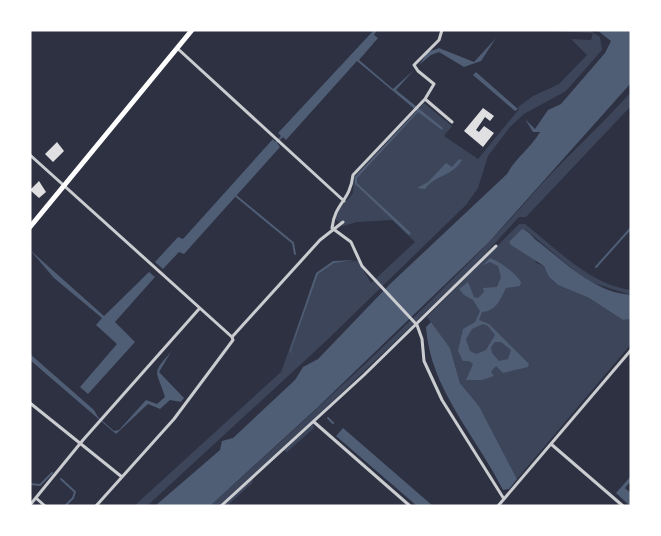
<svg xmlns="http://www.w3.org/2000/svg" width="661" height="536" font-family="'Archivo Narrow',sans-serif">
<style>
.green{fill:#3c4559}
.water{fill:#4f5d75;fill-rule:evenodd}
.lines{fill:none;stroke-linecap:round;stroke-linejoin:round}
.stream{stroke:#4f5d75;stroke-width:2}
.building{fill:#e0e0e3}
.minor{stroke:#caccd0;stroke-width:3}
.primary{stroke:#fff;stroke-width:5}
</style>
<rect width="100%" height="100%" fill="#2d3142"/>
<path class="green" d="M534,30H589L600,37L602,50L566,91L524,114L510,127L488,156L478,188L466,205L324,343L147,506H134L281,372L316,274L333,262L358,261L371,283L415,242L392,220L357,222L343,226L336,220V213L353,193L354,177L424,103L452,126L444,136L478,159L519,109L518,107L533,96L559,84L587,55L571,39L591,40L593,33Z
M631,92V106L526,217H519L476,264L312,421L314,428L287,452L282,449L255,473L252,483L227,506H210C304,421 399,335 487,244C510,221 530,196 552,173C578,146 605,121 631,92Z
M519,224H525C557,249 589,284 631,290V295L587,281L525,229L536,263L545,266L549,277L558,285L589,298L623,320L631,319V344L517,479L479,406L460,383L450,348L427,317Z"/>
<path class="water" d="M374,30H377L374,35L378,38L359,60L393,89L414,70L396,90L443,128L442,130L418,112L357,178V183L411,233L409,235L355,184V177L417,111L357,61L286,140L283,137L277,143L280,147L184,254L179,252L163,269L155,262L178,237L183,239L273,139L275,142L281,136L278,133Z
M597,30H631V83L489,242L317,408L210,506H155L220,450L222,441L233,438L295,380L303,367L318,359L390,284L507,174C516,157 531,148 540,132H533L525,119L535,129L548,110L561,104L605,53L611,41Z
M496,38L481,61L464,67L439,52L431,55L419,65L428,52L439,48L474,62Z
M476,72L518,109L515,111L473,75Z
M459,159L462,160C452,177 436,174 425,189L417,188L428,182L446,163L452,167Z
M522,229C530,231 533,239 540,243C567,264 594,292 631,295V319L623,320L589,298L558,285L549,277L544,266L511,245L509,242Z
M30,250L104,316L149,272L155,277L115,322L135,342L88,394L80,387L117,344L96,325L102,318L54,278Z
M490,258C501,262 515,273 521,282L520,286L506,288C500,300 496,311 482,312L479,320L489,324L529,364L528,367L503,373L496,366L491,372L494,376L482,380H466L473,364L469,361H463L458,351L463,329L475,322L480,311L473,300L464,295L459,289L468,282L474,297L478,298L484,292L483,288L497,287L501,277L498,266L490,262L482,266ZM483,324L488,326L495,335L486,350L476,354L470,351L466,339L472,329ZM495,342H501L511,350L508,359L499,361L492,353L491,347Z
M356,260L334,263L318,274L291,350L292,355L290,350L316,273L333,261Z
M431,322L450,348L460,383L479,406L517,479L509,489L503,490C476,436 430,389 426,327Z
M171,352L159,372L184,398L181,402L170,400L160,409L148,404L116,434L30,360V354L94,410L98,417L114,431L119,430L146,400L157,404L165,397C157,370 150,375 171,352Z
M343,428L433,506H417L336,436Z
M631,476V481L625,488L631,493L630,506L616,493Z"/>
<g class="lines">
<path class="stream" d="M236,196L293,243L295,254
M596,267L631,228
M328,418L333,423
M61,479L75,492L73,498L65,506
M30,484L40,485L52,473"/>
</g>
<path class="building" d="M483,108L494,116L490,121L485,117L476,130L479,132L484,126L494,133L483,147L464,131Z
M57,142L64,151L53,162L45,154Z
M39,181L46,192L39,198L30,190Z"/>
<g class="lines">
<path class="minor" d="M177,48L344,201
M425,99L434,84L418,71L414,65L439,40L442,30
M30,155L232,337
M332,228L351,242L362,266L417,325L422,339L424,361L442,400L504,499
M332,228C335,202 350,202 353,175L425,99L452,122
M30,403L122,477
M314,422L410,506
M551,444L623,506
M36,498L45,506
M30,505L83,440L199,309
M96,506L174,419L233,340L232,337L320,240L343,222
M221,506L364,375L496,246
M498,506L631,350"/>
<path class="primary" d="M30,227L192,30"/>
</g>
<rect width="661" height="536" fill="none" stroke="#ffffff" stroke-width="63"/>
</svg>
